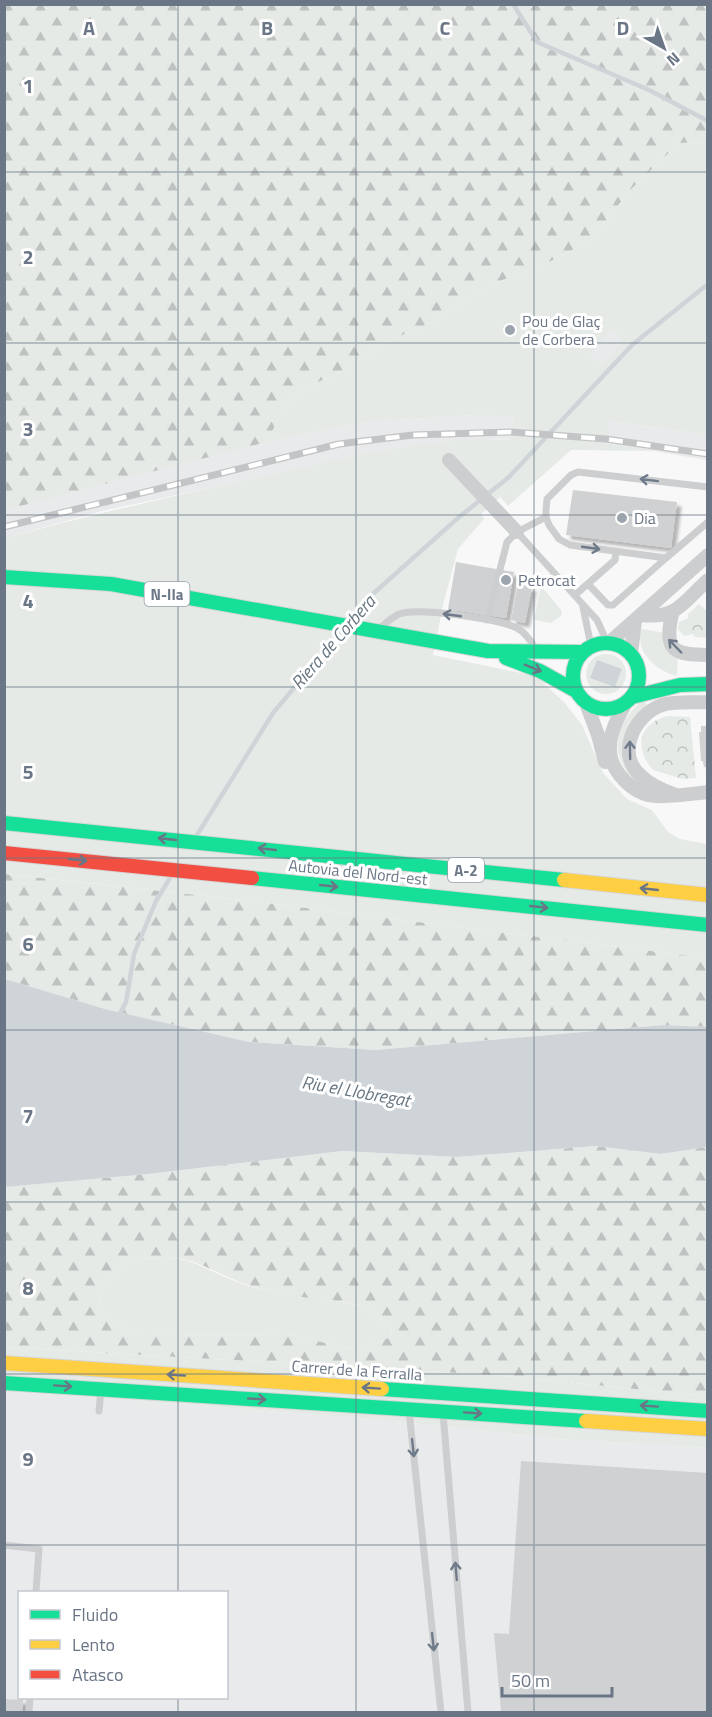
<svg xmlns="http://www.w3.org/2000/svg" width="712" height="1717" font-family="'Titillium Web',sans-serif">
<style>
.built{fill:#e8eaeb;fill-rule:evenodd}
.green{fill:#e6eae6;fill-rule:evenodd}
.forest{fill:url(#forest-firs);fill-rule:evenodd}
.park{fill:url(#park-crowns)}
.water{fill:#cfd4d8}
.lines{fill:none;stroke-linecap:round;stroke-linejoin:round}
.stream{stroke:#cfd4d8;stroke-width:4.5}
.building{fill:#d0d1d2;filter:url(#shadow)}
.fast-casing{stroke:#d5d6d7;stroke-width:16}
.slow-casing{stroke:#d5d6d7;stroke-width:16}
.jam-casing{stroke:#d5d6d7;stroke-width:16}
.lane{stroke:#cdcecf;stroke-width:7}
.street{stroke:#cdcecf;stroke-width:14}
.fast{stroke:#16e098;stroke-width:14}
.slow{stroke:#ffcf43;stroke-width:14}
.jam{stroke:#f24e42;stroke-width:14}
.rail-casing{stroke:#c3c4c5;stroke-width:7}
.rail{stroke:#fff;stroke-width:4.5;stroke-dasharray:14;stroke-linecap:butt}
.oneway{stroke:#6f7a8a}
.oneway2{stroke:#6a7686}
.grid{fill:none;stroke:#6a7686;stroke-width:1.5;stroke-opacity:0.55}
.poi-dot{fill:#9ca4ae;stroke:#fff;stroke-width:2}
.labels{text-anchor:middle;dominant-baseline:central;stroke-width:6;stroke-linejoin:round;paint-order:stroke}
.shield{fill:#fff;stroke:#979faa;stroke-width:1.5}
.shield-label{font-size:15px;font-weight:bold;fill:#6a7686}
.poi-label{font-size:16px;fill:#6a7686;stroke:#fff;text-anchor:start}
.street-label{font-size:16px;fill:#6a7686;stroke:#fff}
.water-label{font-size:18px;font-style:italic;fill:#677681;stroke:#fff}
.grid-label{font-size:20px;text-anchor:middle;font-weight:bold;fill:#6a7686;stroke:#fff;stroke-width:6;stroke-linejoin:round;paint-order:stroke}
</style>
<defs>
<pattern id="forest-firs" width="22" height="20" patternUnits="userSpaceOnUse" patternTransform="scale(1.5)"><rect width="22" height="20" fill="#e6eae6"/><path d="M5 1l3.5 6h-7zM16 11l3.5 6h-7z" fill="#bec2c0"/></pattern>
<pattern id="park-crowns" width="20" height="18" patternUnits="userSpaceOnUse" patternTransform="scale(1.5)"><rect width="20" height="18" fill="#e6eae6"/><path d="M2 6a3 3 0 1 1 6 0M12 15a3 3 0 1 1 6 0" fill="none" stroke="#bec2c0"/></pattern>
<filter id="shadow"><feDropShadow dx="4.5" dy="4.5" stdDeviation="1.5" flood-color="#0004"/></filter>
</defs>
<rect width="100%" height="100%" fill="#f8f8f8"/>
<path class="built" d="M613,330L624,342L601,365L589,354Z
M474,415H514L511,440L495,439L403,447L347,458L102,511L5,538L4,510L266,442L367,422Z
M608,421L707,435V460L606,443Z
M4,1391L384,1420L558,1439L707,1448V1712H5ZM20,1592H226V1698H20Z"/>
<path class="green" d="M707,142V435L609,421L606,443L656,451L571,450L508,506L500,497L481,514L484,519L458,549L444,601L433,655L536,676L564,702L582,725L603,773L627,799L652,810L668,832L680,839L707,844V958L233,899L5,874V538C97,513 191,492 285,471C355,456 438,435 510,440L514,416L474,415L367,422L267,442L281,413L294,395L303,389L344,370L382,344L434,321L461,302L489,285L545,264L590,241L630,190L679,143ZM613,330L623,342L601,364L590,354Z
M541,586L562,611L561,616L551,623L534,620Z
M642,629L665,633L678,654L677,676C657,671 633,651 642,629Z
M586 674a20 20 0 1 1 40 0a20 20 0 1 1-40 0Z
M643,700L648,706C615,735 625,743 637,780L635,781C607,753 615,724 643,700Z
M166,1258C185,1258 198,1264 214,1272C231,1281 252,1287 271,1291C301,1299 333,1297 362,1307C373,1311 383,1320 392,1328L391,1337L376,1343L350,1349L289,1334L144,1335C117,1328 83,1311 108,1279C113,1273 118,1267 125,1263C137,1257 153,1259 166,1258Z
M4,1347L493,1375L707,1396V1448L558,1439L384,1420L5,1391Z"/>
<path class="forest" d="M4,5H707V142L679,143L630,190L590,241L545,264L489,285L461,302L434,321L382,344L344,370L303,389L294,395L281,413L267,442L5,510Z
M4,874L233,899L707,958V1027L664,1025L376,1050L249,1042L105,1009L5,979Z
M596,1146L661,1154L707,1147V1396L493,1375L5,1347L4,1187L148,1174L342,1151L457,1157ZM176,1258C202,1261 224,1278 249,1285C267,1290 284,1295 303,1297C325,1301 350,1299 370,1311C378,1315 385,1322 392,1328L391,1337L376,1343L350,1349L289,1334L144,1335C117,1328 83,1311 108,1279C113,1273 118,1267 125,1263C139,1257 161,1258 176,1258Z"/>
<path class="park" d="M699,604L707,611V638L695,637L693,634L684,636L678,629L679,622L688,618V614Z
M668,716L690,717L696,778L683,779L653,770C634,749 638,723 668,716Z"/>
<path class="water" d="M597,660L622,669L615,687L590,678Z
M5,979L105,1009L249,1042L376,1050L664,1025L707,1027V1147L661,1154L596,1146L457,1157L342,1151L148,1174L5,1187Z"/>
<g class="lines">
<path class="stream" d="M513,4L537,42L649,90L708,121
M350,620L365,601L458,518L509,477L632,345L708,284
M197,835L273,713L341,632
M118,1017L126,1002L134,954L156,901L170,878"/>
</g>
<path class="building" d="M573,490L677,502L671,548L566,535Z
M456,562L514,572L506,618L448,609Z
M518,584L532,587L525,623L511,620Z
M701,726H708V767H704L703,761H701L699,732H701Z
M521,1461L708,1473V1712H501L494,1633L509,1634Z
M4,1699L23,1700L22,1712H4Z"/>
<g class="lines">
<defs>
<path id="fast" d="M4,577L111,584L488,651L582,652
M573 676a33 33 0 1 1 66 0a33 33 0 1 1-66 0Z
M506,658L540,671L576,691
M632,697L680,685L708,684
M4,823L564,880
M252,878L708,925
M4,1383L586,1421
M382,1389L708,1411"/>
<path id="slow" d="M564,880L708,895
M4,1363L382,1389
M586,1421L708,1429"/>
<path id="jam" d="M4,853L252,878"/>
</defs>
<use href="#fast" class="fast-casing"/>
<use href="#slow" class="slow-casing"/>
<use href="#jam" class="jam-casing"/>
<path class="lane" d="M708,487L578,472L571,475L547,499L546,510V517L549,525L559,539L570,545L666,558L708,522
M517,532L597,620L607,642
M588,584L608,605H613L666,558
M575,595L615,560L616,551
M583,607L591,646
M487,620L507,542L517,532L546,517
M380,628C386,623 392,617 399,614C418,607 498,619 517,628C525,632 531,641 536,649
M99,1411L101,1390
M409,1411L441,1712
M443,1413L468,1712
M4,1545L39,1549L36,1592
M29,1712L30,1698"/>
<path class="street" d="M449,460L517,532
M672,614C664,650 673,655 708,655
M641,615C678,619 682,603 708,580
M610,642L708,555
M631,654L635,621
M627,701C619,715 609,733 610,749C610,772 634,795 656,796C673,797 691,794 708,792
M586,703L598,735L605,762
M676,795C663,790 650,785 640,775C616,753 634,715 662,705C675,701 694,703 708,702"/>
<use href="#fast" class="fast"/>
<use href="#slow" class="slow"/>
<use href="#jam" class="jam"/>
<defs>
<path id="rail" d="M4,527L339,444L413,435L511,432L606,439L708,454"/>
</defs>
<use href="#rail" class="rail-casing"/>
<use href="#rail" class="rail"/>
</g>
<defs><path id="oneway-shaft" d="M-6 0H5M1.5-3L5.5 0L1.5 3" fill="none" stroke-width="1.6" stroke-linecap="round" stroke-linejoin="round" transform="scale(1.5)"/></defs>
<g class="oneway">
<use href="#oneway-shaft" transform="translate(649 480) rotate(-173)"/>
<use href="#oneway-shaft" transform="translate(591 548) rotate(8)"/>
<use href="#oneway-shaft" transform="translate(452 615) rotate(-172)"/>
<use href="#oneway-shaft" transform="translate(675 646) rotate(-134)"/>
<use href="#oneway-shaft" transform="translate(630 750) rotate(-91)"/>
<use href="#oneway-shaft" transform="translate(413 1448) rotate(84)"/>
<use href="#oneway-shaft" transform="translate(456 1571) rotate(-95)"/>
<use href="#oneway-shaft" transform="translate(433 1642) rotate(84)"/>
</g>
<g class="oneway2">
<use href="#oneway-shaft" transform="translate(533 668) rotate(22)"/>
<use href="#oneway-shaft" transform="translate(167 839) rotate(-174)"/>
<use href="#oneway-shaft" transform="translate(267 849) rotate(-174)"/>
<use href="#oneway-shaft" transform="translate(78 860) rotate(6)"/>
<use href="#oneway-shaft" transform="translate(329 886) rotate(6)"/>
<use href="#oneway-shaft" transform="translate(649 889) rotate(-174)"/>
<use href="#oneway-shaft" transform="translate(539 907) rotate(6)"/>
<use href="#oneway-shaft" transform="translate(176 1375) rotate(-176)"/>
<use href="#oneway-shaft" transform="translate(63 1386) rotate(4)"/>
<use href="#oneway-shaft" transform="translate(371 1388) rotate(-176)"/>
<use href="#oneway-shaft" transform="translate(257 1399) rotate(4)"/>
<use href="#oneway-shaft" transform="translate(649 1406) rotate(-176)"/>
<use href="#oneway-shaft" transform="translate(473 1413) rotate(4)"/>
</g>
<path class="grid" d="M178,4V1592M356,4V1712M534,4V1712M4,172H708M4,343H708M4,515H708M4,687H708M4,858H708M4,1030H708M4,1202H708M4,1374H708M4,1545H708M178,1698V1712"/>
<g class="poi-dot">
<circle cx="510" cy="330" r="6"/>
<circle cx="622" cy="518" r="6"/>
<circle cx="506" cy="580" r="6"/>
</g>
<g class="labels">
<g class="shield">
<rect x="144.5" y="582" width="45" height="24" rx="4.5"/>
<rect x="448" y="858" width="36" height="24" rx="4.5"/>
</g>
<g class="shield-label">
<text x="167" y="594">N-IIa</text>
<text x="466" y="870">A-2</text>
</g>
<g class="poi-label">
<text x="522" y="321">Pou de Glaç<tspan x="522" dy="18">de Corbera</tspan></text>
<text x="634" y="518">Dia</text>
<text x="518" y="580">Petrocat</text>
</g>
<g class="street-label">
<text transform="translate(358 872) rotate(6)">Autovia del Nord-est</text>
<text transform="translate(357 1370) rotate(4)">Carrer de la Ferralla</text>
</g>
<g class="water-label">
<text transform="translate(333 642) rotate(-49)">Riera de Corbera</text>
<text transform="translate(356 1091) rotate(10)">Riu el Llobregat</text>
</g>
</g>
<g class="grid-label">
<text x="89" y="35">A</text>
<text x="267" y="35">B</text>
<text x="445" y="35">C</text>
<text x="623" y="35">D</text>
<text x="28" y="93">1</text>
<text x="28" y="264">2</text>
<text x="28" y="436">3</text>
<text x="28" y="608">4</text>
<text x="28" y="779">5</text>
<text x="28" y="951">6</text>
<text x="28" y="1123">7</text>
<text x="28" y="1295">8</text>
<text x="28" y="1466">9</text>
</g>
<rect width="712" height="1717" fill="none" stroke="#6a7686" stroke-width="12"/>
<rect x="18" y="1591" width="210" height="108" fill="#ffffff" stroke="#c3c8cf" stroke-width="1.5"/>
<rect x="30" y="1610" width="30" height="9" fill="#16e098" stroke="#c3c8cf" stroke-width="1.5"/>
<text x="72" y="1621" font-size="18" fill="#6a7686">Fluido</text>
<rect x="30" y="1640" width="30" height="9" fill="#ffcf43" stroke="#c3c8cf" stroke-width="1.5"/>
<text x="72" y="1651" font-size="18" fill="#6a7686">Lento</text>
<rect x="30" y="1670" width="30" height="9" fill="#f24e42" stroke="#c3c8cf" stroke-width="1.5"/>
<text x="72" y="1681" font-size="18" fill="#6a7686">Atasco</text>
<g transform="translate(664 48) rotate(140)" stroke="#ffffff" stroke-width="4.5" paint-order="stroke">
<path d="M0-4.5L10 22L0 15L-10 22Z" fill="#6a7686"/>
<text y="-9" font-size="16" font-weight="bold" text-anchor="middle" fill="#6a7686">N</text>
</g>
<path d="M502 1687v9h110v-9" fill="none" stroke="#6a7686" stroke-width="3"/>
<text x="511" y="1687" font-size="18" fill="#6a7686" stroke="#ffffff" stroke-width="4.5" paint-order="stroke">50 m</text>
</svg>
